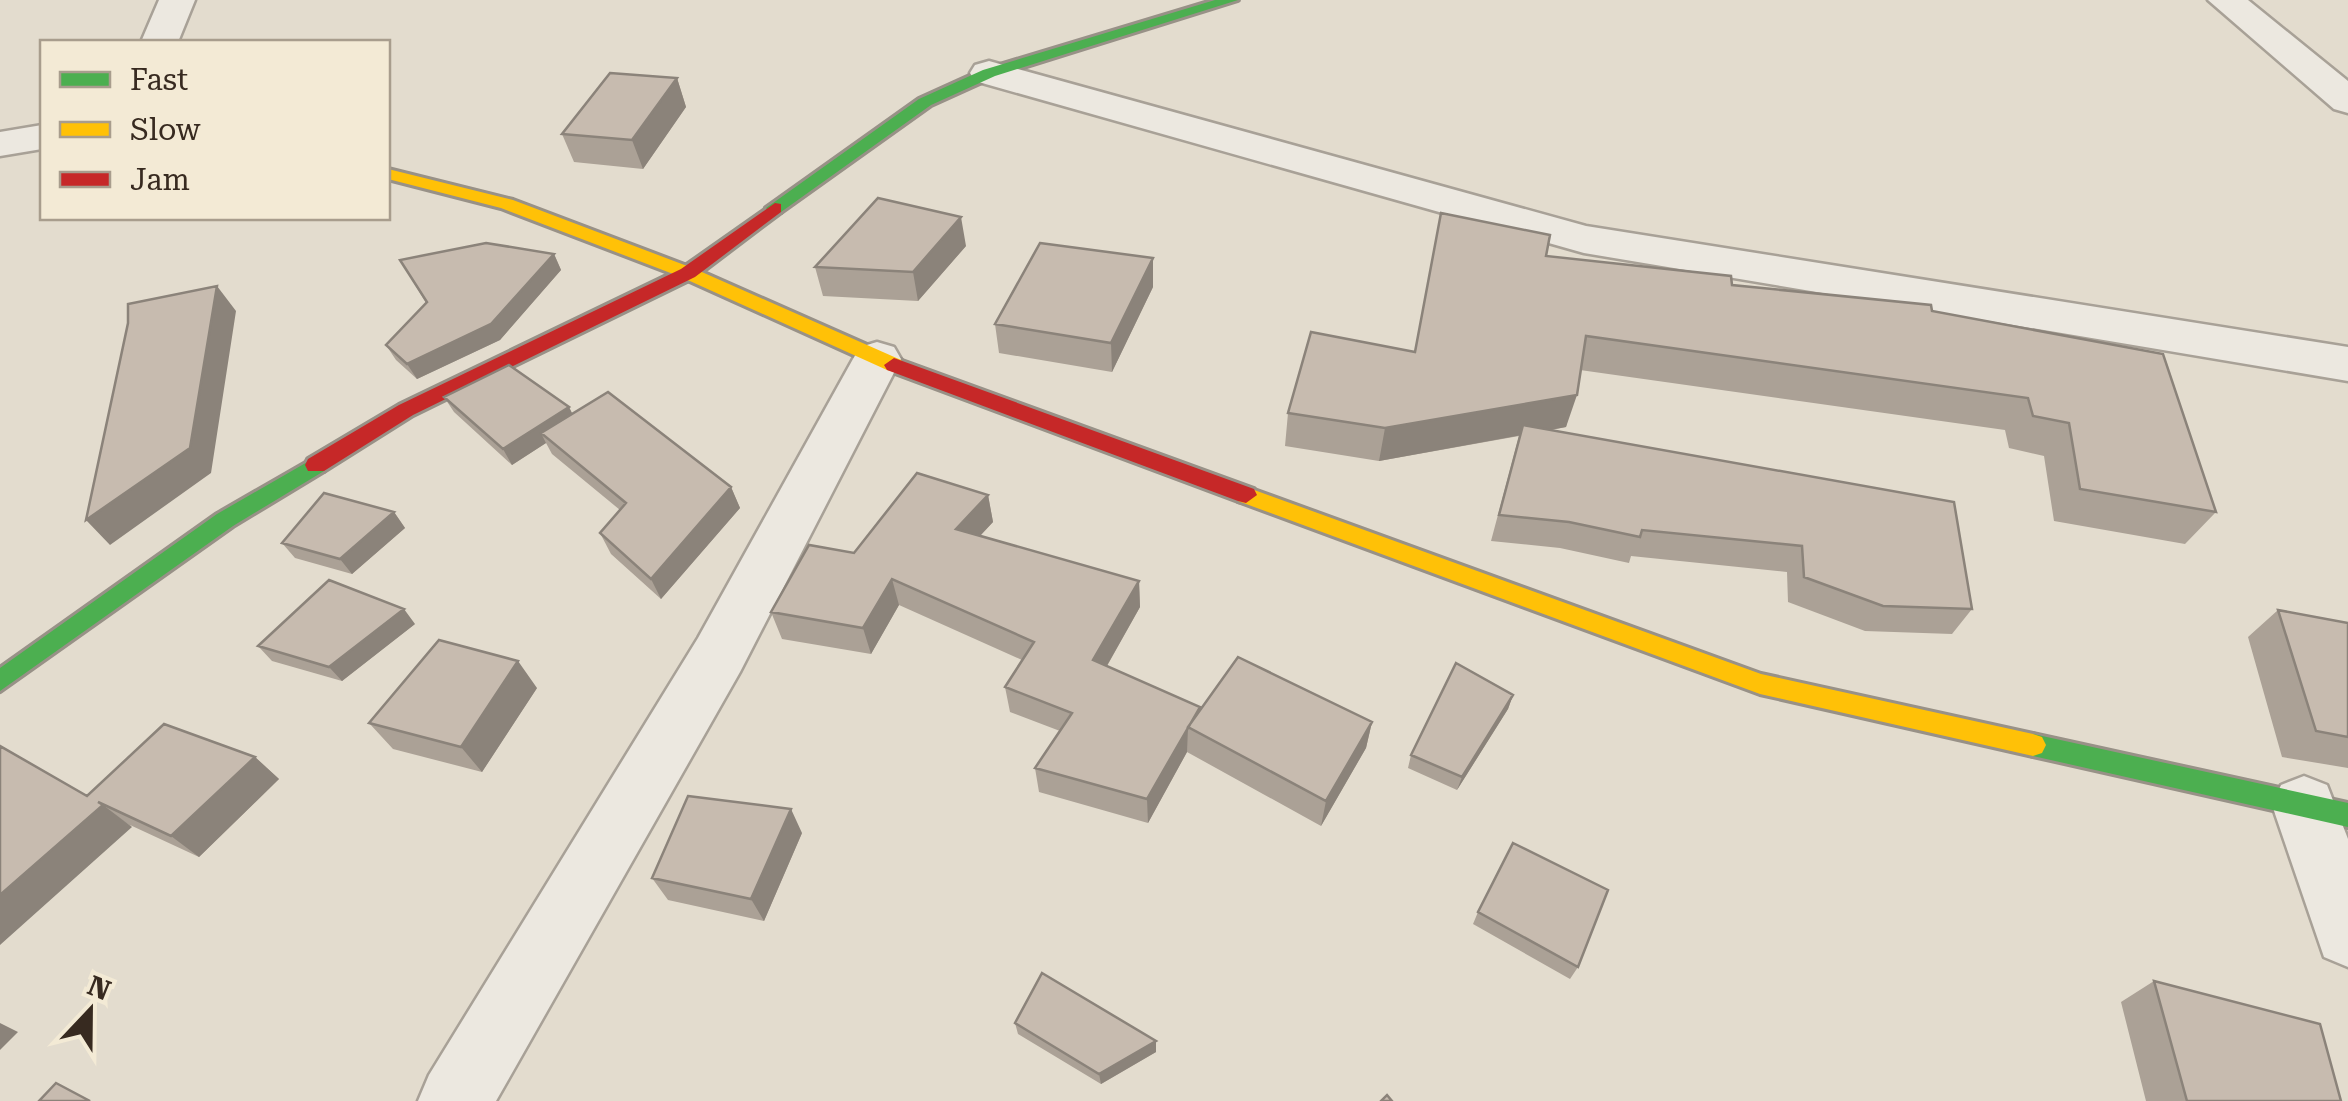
<svg xmlns="http://www.w3.org/2000/svg" width="2348" height="1101" font-family="'Roboto Serif',serif">
<style>
.lines{fill:none;stroke-linecap:round;stroke-linejoin:round}
.street-casing{stroke:#a8a197;stroke-width:5}
.fast-casing{stroke:#989187;stroke-width:6}
.slow-casing{stroke:#989187;stroke-width:6}
.jam-casing{stroke:#989187;stroke-width:6}
.street{fill:#ece8e0;fill-rule:evenodd}
.fast{fill:#4caf50;fill-rule:evenodd}
.slow{fill:#ffc107;fill-rule:evenodd}
.jam{fill:#c62828;fill-rule:evenodd}
.wall{fill:#aba196}
.shaded-wall{fill:#8b837a}
.building{fill:#c7bbaf;stroke:#8b837a;stroke-width:2.5}
</style>
<rect width="100%" height="100%" fill="#e3dcce"/>
<g class="lines">
<defs>
<path id="street" d="M159,0H195L178,42H141Z
M2208,0H2248L2348,81V113L2334,109Z
M989,61L1586,226L2348,347V381L1584,253L975,81L970,73L975,65Z
M42,125V149L0,156V132Z
M877,342L894,347L901,359L740,672L496,1101H418L429,1075L698,638L853,359L860,347Z
M2304,776L2327,785L2348,839V967L2324,957L2272,805L2281,785Z"/>
<path id="fast" d="M1215,0H1238L995,76L931,105L781,212H769L766,208L919,99L983,70Z
M316,457L324,459L327,465L324,471L233,526L0,691V668L217,514Z
M2033,734L2348,803V827L2033,756L2024,753L2020,745L2024,737Z"/>
<path id="slow" d="M388,169L513,200L695,269L901,360L904,365L894,372L887,370L681,277L501,208L388,179Z
M1246,487L1761,674L2033,734L2042,737L2046,745L2042,753L2033,756L1760,694L1238,501L1235,495Z"/>
<path id="jam" d="M775,203L781,204V212L695,277L413,415L324,471H308L305,465L308,459L399,405L681,269Z
M894,358L1254,489L1257,495L1246,503L1238,501L887,370L884,365Z"/>
</defs>
<use href="#street" class="street-casing"/>
<use href="#fast" class="fast-casing"/>
<use href="#slow" class="slow-casing"/>
<use href="#jam" class="jam-casing"/>
<use href="#street" class="street"/>
<use href="#fast" class="fast"/>
<use href="#slow" class="slow"/>
<use href="#jam" class="jam"/>
</g>
<path class="wall" d="M677,78L686,107L643,169L574,162L562,134Z
M966,246L918,301L823,296L815,267Z
M554,254L561,270L500,340L417,379L396,360L386,345L426,303L400,260Z
M1546,256L1732,285L1932,311L2216,512L2185,544L2054,521L2044,456L2009,448L2005,430L1580,370L1566,427L1551,430L1972,609L1952,634L1865,631L1788,602L1787,572L1631,556L1629,563L1560,548L1491,541L1519,436L1379,461L1285,446L1288,413L1415,352Z
M1153,287L1112,372L999,353L995,324Z
M444,397L569,407L572,414L731,487L740,508L661,599L611,554L600,533L620,510L552,454L546,443L512,465L454,412Z
M988,495L993,522L980,536L1139,581L1140,607L1107,666L1200,707V710L1372,722L1366,748L1321,826L1187,752L1148,823L1039,792L1035,768L1060,731L1010,712L1005,687L1022,660L899,605L871,654L782,639L771,612L854,553Z
M394,512L405,528L352,574L295,558L282,543Z
M2278,610L2348,623V768L2282,757L2248,637Z
M415,624L342,681L272,661L258,646Z
M537,688L482,772L393,749L369,723Z
M1513,695L1508,709L1457,790L1408,768L1411,755Z
M255,757L279,779L199,857L130,825L132,827L87,796Z
M802,833L764,921L668,900L652,878Z
M1478,912L1578,967L1570,979L1473,924Z
M2154,981L2341,1101H2146L2121,1002Z
M1015,1023L1156,1052L1101,1084L1018,1034Z"/>
<path class="shaded-wall" d="M677,78L686,107L643,169L632,140Z
M961,217L966,246L918,301L913,272Z
M554,254L561,270L500,340L417,379L407,364Z
M1153,258V287L1112,372L1111,343Z
M217,286L236,311L211,473L110,545L86,520Z
M1577,395L1566,427L1379,461L1385,428Z
M569,407L577,423L541,433L546,443L512,465L503,449Z
M731,487L740,508L661,599L651,579Z
M988,495L993,522L961,556L956,529Z
M394,512L405,528L352,574L340,559Z
M892,579L899,605L871,654L863,628Z
M1139,581L1140,607L1096,685L1093,660Z
M404,609L415,624L342,681L329,667Z
M518,661L537,688L482,772L461,747Z
M1513,695L1508,709L1457,790L1462,777Z
M1372,722L1366,748L1321,826L1326,801Z
M1188,728L1187,752L1148,823L1147,799Z
M255,757L279,779L199,857L171,836Z
M103,805L132,827L0,945V895Z
M791,809L802,833L764,921L751,899Z
M0,1023L18,1032L0,1050Z
M1156,1041V1052L1101,1084L1099,1074Z"/>
<path class="building" d="M610,73L677,78L632,140L562,134Z
M878,198L961,217L913,272L815,267Z
M1441,213L1550,235L1546,256L1731,276L1732,285L1931,305L1932,311L2163,354L2216,512L2080,489L2069,423L2033,416L2028,398L1586,336L1577,395L1385,428L1288,413L1311,332L1415,352Z
M486,243L554,254L491,324L407,364L386,345L427,302L400,260Z
M1040,243L1153,258L1111,343L995,324Z
M217,286L190,448L86,520L128,323V304Z
M509,365L569,407L503,449L444,397Z
M608,392L731,487L651,579L600,533L626,503L541,433Z
M1523,425L1954,502L1972,609L1883,606L1804,577L1802,546L1642,530L1640,537L1569,522L1499,515Z
M917,473L988,495L956,529L1139,581L1093,660L1200,707L1147,799L1035,768L1072,713L1005,687L1034,642L892,579L863,628L771,612L809,545L854,553Z
M324,493L394,512L340,559L282,543Z
M329,580L404,609L329,667L258,646Z
M2278,610L2348,623V737L2316,731Z
M439,640L518,661L461,747L369,723Z
M1238,657L1372,722L1326,801L1188,727Z
M1456,663L1513,695L1462,777L1411,755Z
M164,724L255,757L171,836L98,802L103,805L0,895V746L87,796Z
M688,796L791,809L751,899L652,878Z
M1513,843L1608,890L1578,967L1478,912Z
M1042,973L1156,1041L1099,1074L1015,1023Z
M2154,981L2320,1024L2341,1101H2187Z
M56,1083L90,1101H39Z
M1387,1095L1392,1101H1381Z"/>
<rect x="40" y="40" width="350" height="180" fill="#f3ead5" stroke="#a89d8d" stroke-width="2.5"/>
<rect x="60" y="72" width="50" height="15" fill="#4caf50" stroke="#a89d8d" stroke-width="2.5"/>
<text x="130" y="90" font-size="30" fill="#372a20">Fast</text>
<rect x="60" y="122" width="50" height="15" fill="#ffc107" stroke="#a89d8d" stroke-width="2.5"/>
<text x="130" y="140" font-size="30" fill="#372a20">Slow</text>
<rect x="60" y="172" width="50" height="15" fill="#c62828" stroke="#a89d8d" stroke-width="2.5"/>
<text x="130" y="190" font-size="30" fill="#372a20">Jam</text>
<g transform="translate(90 1011) rotate(22)" stroke="#f3ead5" stroke-width="8" paint-order="stroke">
<path d="M0-8L18 38L0 25L-18 38Z" fill="#372a20"/>
<text y="-15" font-size="28" font-weight="bold" text-anchor="middle" fill="#372a20">N</text>
</g>
</svg>
